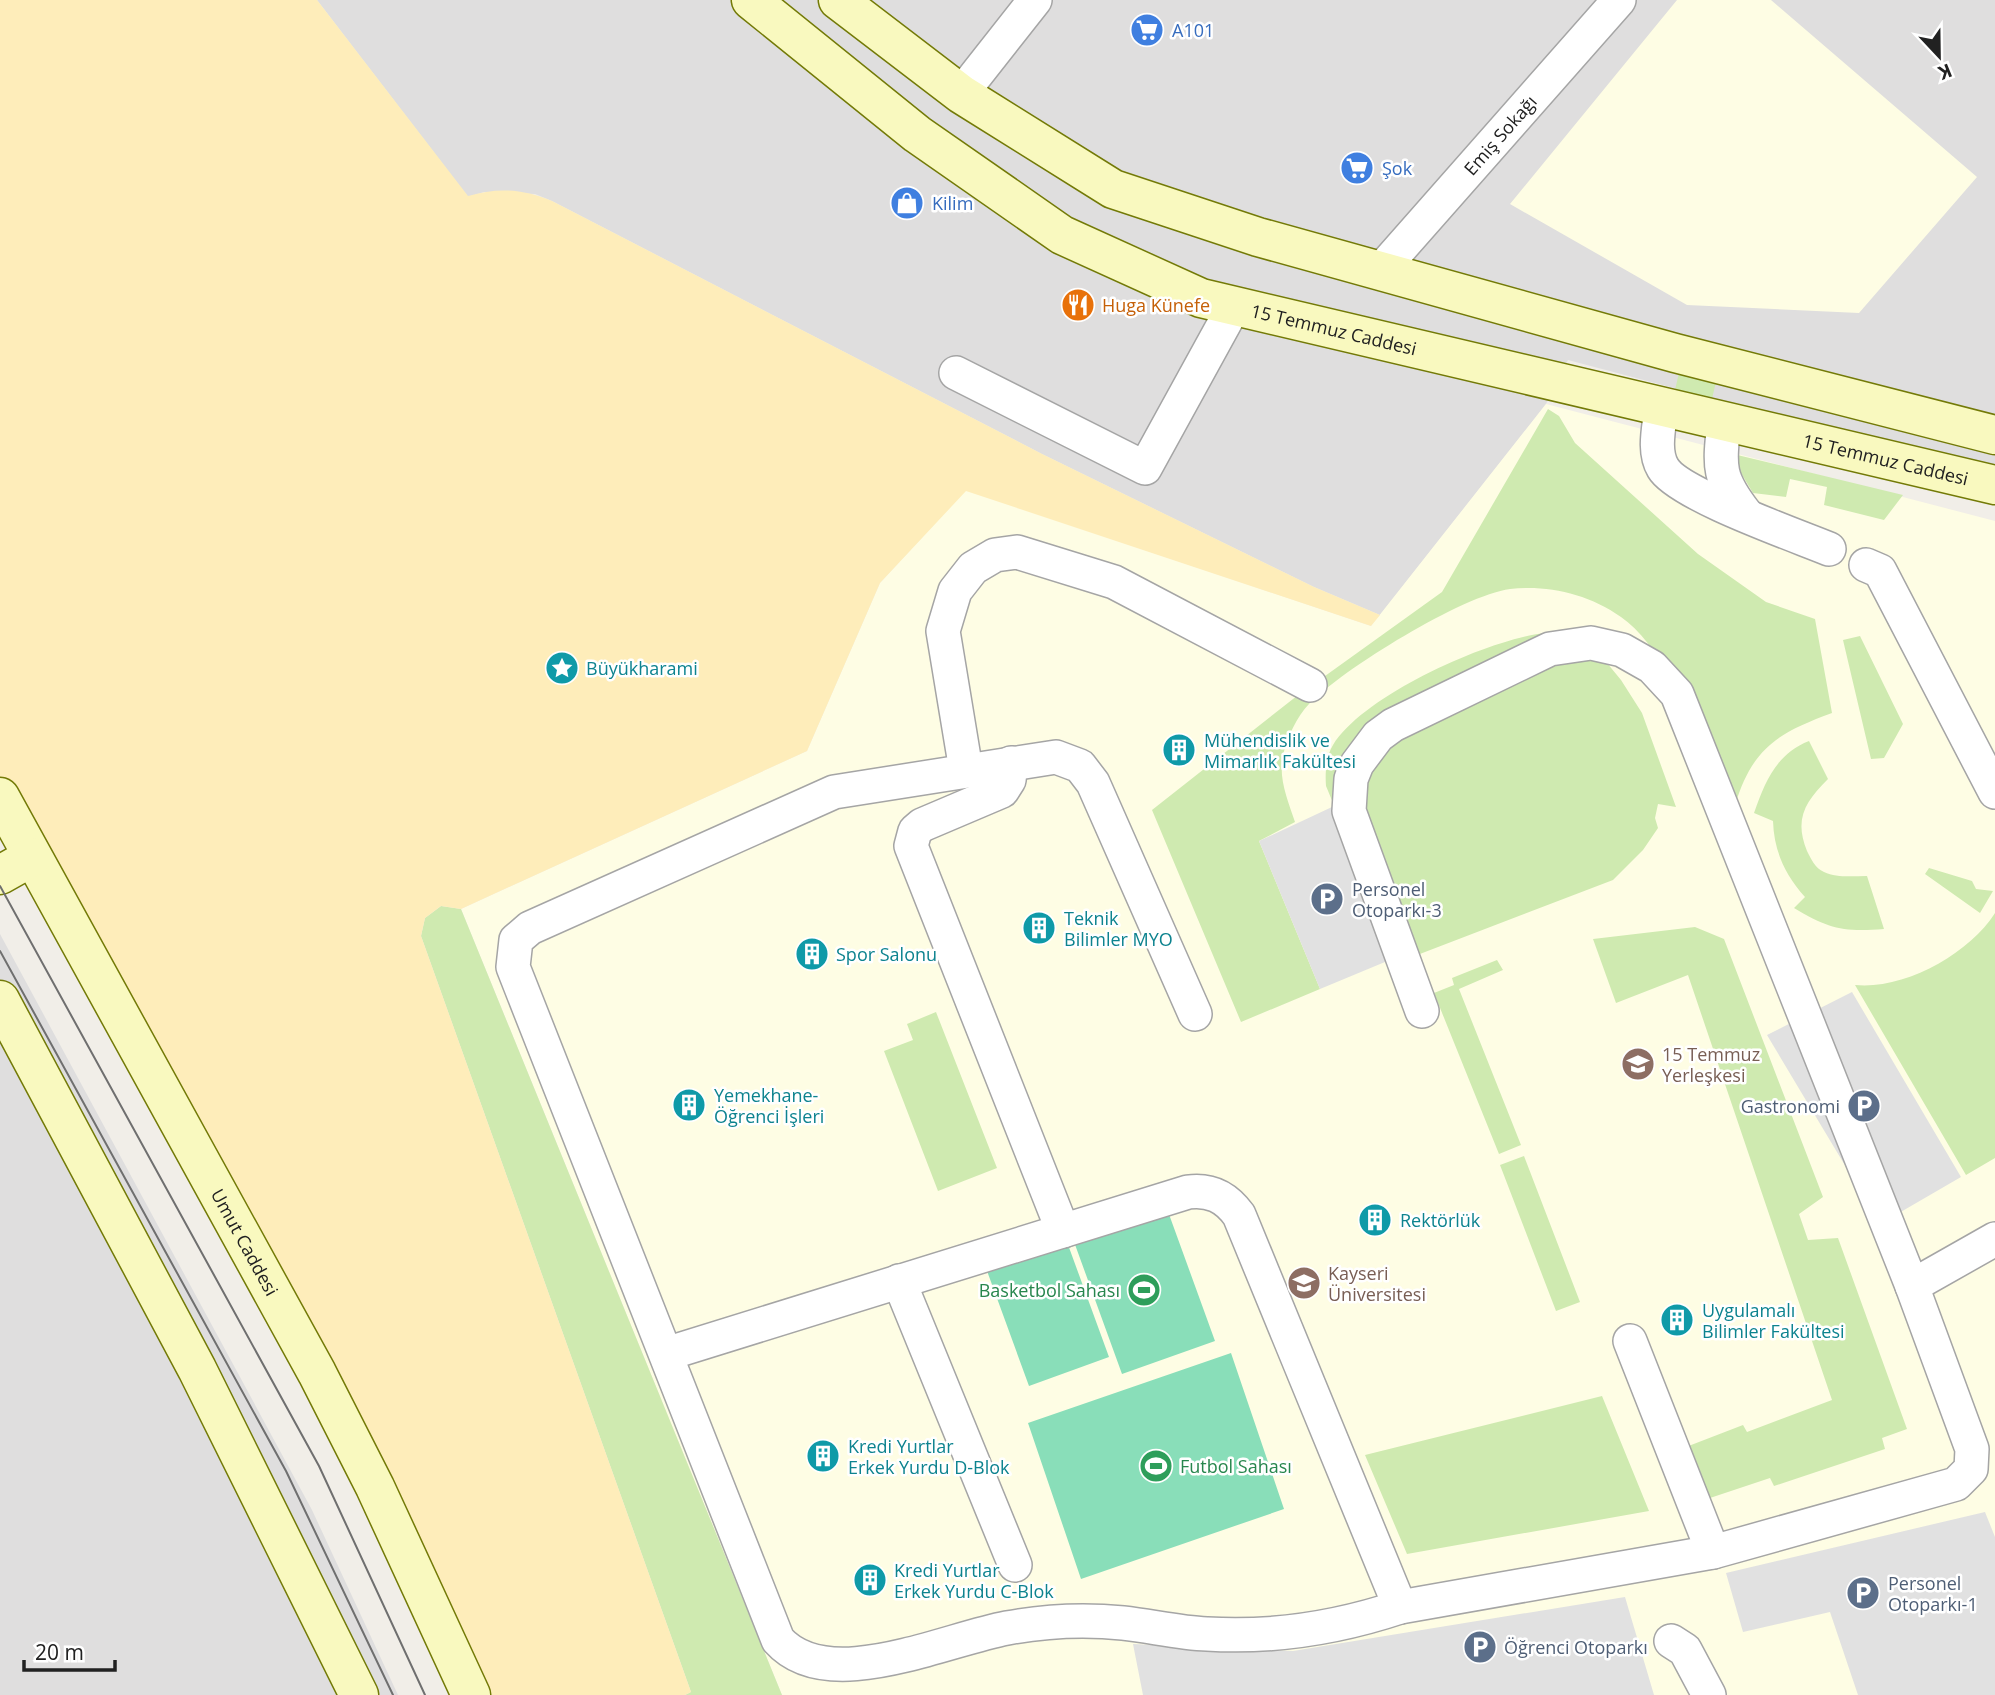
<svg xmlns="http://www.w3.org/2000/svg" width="1995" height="1695" font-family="'Open Sans',sans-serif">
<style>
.residential{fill:#dfdede}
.education{fill:#fefde4}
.grass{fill:#cfeab0}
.sand{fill:#feedba}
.pitch{fill:#89deb9}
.parking{fill:#e1e1e1}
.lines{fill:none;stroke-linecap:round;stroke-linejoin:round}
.street-casing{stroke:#a5a5a5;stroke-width:36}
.secondary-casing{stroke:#737a07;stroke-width:41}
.street{stroke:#fff;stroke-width:33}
.secondary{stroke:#f9f9bf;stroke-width:38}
.tram{stroke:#6f6f6f;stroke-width:2}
.labels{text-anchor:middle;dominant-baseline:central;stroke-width:5;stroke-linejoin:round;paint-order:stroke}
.shop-label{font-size:18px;fill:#366cbe;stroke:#fff;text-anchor:start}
.street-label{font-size:18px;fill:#212121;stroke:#fff}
.food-label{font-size:18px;fill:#c56008;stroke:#fff;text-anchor:start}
.culture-label{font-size:18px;fill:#0d838f;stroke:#fff;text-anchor:start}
.service-label{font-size:18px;fill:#4e5e75;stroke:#fff;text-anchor:start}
.education-label{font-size:18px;fill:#785e54;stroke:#fff;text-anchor:start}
.leisure-label{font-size:18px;fill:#27864d;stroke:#fff;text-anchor:end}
</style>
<rect width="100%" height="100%" fill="#f1eee8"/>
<path class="residential" d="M317,0H1995V473L1568,360L1546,404L1380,615L1314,587L1042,454L552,201L535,194L484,192L468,197Z
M0,934L312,1510L398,1695H0Z"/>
<path class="education" d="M1677,0H1771L1977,177L1859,313L1687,305L1510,204Z
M1546,404L1995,521V1695H782L461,909L807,751L880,583L966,490L1371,626Z"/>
<path class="grass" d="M1681,364L1718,373L1712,399L1675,390Z
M1548,409L1559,416L1575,443L1698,554L1766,602L1815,619L1832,713C1778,733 1753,747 1735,805C1708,752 1668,649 1621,617C1588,594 1549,585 1510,589C1463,595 1343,669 1309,704C1297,716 1287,738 1283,755C1278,778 1288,801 1295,822L1259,841L1320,989L1241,1022L1152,810L1293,699L1442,592Z
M1729,453L1903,495L1884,520L1824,505L1827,487L1790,479L1786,497L1753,493Z
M1544,633L1557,635L1607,663L1621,680L1642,713L1676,807L1658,804L1655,818L1658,828L1643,850L1613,880L1399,962L1326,786C1325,773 1326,756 1333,745C1364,695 1487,640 1544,633Z
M1860,636L1903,724L1884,758L1871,759L1843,640Z
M1809,741L1828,779C1805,802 1794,819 1807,851C1811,859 1815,868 1824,872C1837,878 1852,876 1867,876L1884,929C1843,932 1829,929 1794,908L1805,897C1785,875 1774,851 1773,821L1754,813C1765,782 1776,754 1809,741Z
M1929,868L1972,881L1976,889L1993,891L1980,913L1925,874Z
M441,906L461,909L782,1695H685L691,1692L421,936L425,918Z
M1995,913V1158L1966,1175L1855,985C1904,990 1969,954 1995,913Z
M1695,927L1724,939L1823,1197L1799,1214L1808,1240L1838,1238L1907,1429L1882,1438L1885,1449L1774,1486L1770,1478L1701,1501L1660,1457L1743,1425L1747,1432L1832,1400L1688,975L1616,1003L1593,939Z
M1497,960L1503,970L1459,989L1521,1145L1499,1154L1434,993L1454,985L1452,978Z
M936,1012L997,1168L938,1191L884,1051L913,1040L907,1024Z
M1524,1156L1580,1302L1556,1311L1500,1165Z
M1602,1396L1649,1511L1407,1554L1365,1455Z"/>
<path class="sand" d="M0,0H317L468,196C498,187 523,189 552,201L1042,454L1314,587L1380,615L1371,626L966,491L880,583L807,751L461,909L441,906L425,918L421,936L691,1692L685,1695H474L0,798Z"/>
<path class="pitch" d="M1166,1206L1215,1341L1122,1374L1073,1239Z
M1059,1220L1109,1357L1029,1386L979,1249Z
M1231,1353L1284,1509L1081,1579L1028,1423Z"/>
<path class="parking" d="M1332,807L1397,957L1320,989L1259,841Z
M1852,992L1961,1177L1880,1224L1767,1035Z
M1985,1512L1995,1537V1695H1858L1830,1612L1743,1632L1726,1573Z
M1625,1597L1654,1695H1143L1133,1644L1293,1651Z"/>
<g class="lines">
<defs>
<g id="street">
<path d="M961,94L1035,0"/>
<path id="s1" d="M1381,270L1619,0"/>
<path d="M956,373L1145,468L1234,306"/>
<path d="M1661,409C1659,428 1653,451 1663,468C1678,494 1795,535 1829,549"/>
<path d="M1724,423C1719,468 1718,478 1746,514"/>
<path d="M1866,565L1880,571L1995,792"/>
<path d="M1011,763L1009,780L1002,791L922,825L915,831L911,846L1063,1231"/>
<path d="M966,770L943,631L955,591L973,568L995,555L1017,552L1114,582L1310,685"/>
<path d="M1422,1011L1349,811L1351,779L1357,764L1378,736L1393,725L1550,649L1591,643L1622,650L1652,667L1677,694L1912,1286L1995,1239"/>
<path d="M1195,1014L1093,783L1080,766L1056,757L834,792L530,928L516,940L513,967L778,1640C827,1695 940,1641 1007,1628C1045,1621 1085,1619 1123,1623C1151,1626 1179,1633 1207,1634C1273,1638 1337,1628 1400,1607L1713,1552L1956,1484L1971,1469L1972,1449L1912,1286"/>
<path d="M899,1281L1015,1565"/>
<path d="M1630,1341L1713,1552"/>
<path d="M666,1354L1188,1192C1210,1189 1226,1197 1239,1215L1400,1607"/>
<path d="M1671,1641L1685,1650L1709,1695"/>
</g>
<g id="secondary">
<path id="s2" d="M751,0L917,134L1062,235L1201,298L1995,485"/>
<path d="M838,0L961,94L1113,189L1258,237L1675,353L1995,435"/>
<path id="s3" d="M0,797L317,1373L375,1487L471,1695"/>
<path d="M0,875L32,857"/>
<path d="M0,1000L197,1369L359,1695"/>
</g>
</defs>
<use href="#street" class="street-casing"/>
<use href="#secondary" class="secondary-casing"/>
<use href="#street" class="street"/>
<use href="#secondary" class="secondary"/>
<path class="tram" d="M0,886L319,1466L425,1695
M0,951L286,1471L393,1695"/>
</g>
<defs>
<symbol id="supermarket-disc" viewBox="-11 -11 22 22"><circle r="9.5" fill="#3f7fe0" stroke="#fff"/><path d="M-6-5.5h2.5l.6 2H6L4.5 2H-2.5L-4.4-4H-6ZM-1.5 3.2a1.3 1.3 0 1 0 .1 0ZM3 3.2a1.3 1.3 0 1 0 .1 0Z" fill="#fff"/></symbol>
<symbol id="shop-disc" viewBox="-11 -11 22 22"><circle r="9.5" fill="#3f7fe0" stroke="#fff"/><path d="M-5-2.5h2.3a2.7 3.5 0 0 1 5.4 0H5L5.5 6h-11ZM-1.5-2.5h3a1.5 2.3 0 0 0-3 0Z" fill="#fff"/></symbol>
<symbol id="restaurant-disc" viewBox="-11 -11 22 22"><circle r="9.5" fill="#e8710a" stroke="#fff"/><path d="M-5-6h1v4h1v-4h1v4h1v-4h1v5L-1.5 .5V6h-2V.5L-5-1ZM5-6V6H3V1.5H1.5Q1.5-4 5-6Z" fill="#fff"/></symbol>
<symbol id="sight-disc" viewBox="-11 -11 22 22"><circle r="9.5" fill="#0f9aa8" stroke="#fff"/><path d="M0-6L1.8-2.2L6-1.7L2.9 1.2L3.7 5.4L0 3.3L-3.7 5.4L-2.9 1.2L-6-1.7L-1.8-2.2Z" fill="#fff"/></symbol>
<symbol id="building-disc" viewBox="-11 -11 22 22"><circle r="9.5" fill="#0f9aa8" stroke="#fff"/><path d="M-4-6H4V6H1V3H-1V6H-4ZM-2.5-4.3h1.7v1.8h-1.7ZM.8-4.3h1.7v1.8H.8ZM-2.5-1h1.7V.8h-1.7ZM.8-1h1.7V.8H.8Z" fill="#fff"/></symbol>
<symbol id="parking-disc" viewBox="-11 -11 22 22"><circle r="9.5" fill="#5c6f8a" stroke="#fff"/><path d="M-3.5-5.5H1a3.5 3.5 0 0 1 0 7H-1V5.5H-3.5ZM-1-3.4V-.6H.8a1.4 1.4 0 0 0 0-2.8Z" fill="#fff"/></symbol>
<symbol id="university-disc" viewBox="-11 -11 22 22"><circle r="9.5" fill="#8d6e63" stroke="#fff"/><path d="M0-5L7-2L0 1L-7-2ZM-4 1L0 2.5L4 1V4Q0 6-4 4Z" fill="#fff"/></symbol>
<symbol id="stadium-disc" viewBox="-11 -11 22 22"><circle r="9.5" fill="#2e9e5b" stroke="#fff"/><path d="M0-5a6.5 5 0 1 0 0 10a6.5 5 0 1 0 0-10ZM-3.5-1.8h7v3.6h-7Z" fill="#fff"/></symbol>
</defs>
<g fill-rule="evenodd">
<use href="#supermarket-disc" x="1128" y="11" width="38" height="38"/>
<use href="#supermarket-disc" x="1338" y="149" width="38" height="38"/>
<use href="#shop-disc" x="888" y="184" width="38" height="38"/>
<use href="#restaurant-disc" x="1059" y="286" width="38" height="38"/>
<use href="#sight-disc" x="543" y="649" width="38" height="38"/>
<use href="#building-disc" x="1160" y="731" width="38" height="38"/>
<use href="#parking-disc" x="1308" y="880" width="38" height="38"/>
<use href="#building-disc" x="1020" y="909" width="38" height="38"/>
<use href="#building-disc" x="793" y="935" width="38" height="38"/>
<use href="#university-disc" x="1619" y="1045" width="38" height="38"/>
<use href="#building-disc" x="670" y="1086" width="38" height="38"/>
<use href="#parking-disc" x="1845" y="1087" width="38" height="38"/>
<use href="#building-disc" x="1356" y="1201" width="38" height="38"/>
<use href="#university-disc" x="1285" y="1264" width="38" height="38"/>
<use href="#stadium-disc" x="1125" y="1271" width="38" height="38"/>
<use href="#building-disc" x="1658" y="1301" width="38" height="38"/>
<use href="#building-disc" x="804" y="1437" width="38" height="38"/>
<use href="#stadium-disc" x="1137" y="1447" width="38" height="38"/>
<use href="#building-disc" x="851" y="1561" width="38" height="38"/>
<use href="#parking-disc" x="1844" y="1574" width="38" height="38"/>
<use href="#parking-disc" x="1461" y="1628" width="38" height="38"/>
</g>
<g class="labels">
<g class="shop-label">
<text x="1172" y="30">A101</text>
<text x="1382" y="168">Şok</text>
<text x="932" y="203">Kilim</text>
</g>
<g class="street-label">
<text stroke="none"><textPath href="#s1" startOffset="180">Emiş Sokağı</textPath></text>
<text stroke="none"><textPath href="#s2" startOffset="679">15 Temmuz Caddesi</textPath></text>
<text stroke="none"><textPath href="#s2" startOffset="1246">15 Temmuz Caddesi</textPath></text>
<text stroke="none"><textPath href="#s3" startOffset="508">Umut Caddesi</textPath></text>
</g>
<g class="food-label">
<text x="1102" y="305">Huga Künefe</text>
</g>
<g class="culture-label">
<text x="586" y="668">Büyükharami</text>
<text x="1204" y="740">Mühendislik ve<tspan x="1204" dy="21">Mimarlık Fakültesi</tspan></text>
<text x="1064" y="918">Teknik<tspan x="1064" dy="21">Bilimler MYO</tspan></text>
<text x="836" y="954">Spor Salonu</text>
<text x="714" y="1095">Yemekhane-<tspan x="714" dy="21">Öğrenci İşleri</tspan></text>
<text x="1400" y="1220">Rektörlük</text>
<text x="1702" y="1310">Uygulamalı<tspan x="1702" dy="21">Bilimler Fakültesi</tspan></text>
<text x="848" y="1446">Kredi Yurtlar<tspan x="848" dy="21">Erkek Yurdu D-Blok</tspan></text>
<text x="894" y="1570">Kredi Yurtlar<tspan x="894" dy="21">Erkek Yurdu C-Blok</tspan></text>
</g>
<g class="service-label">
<text x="1352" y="889">Personel<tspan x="1352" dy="21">Otoparkı-3</tspan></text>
<text x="1840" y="1106" text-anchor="end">Gastronomi</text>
<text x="1888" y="1583">Personel<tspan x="1888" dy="21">Otoparkı-1</tspan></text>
<text x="1504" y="1647">Öğrenci Otoparkı</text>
</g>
<g class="education-label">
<text x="1662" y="1054">15 Temmuz<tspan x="1662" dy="21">Yerleşkesi</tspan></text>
<text x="1328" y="1273">Kayseri<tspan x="1328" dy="21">Üniversitesi</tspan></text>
</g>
<g class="leisure-label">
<text x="1120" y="1290">Basketbol Sahası</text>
<text x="1180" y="1466" text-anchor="start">Futbol Sahası</text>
</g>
</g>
<g transform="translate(1939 56) rotate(158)" stroke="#ffffff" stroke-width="5" paint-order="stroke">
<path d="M0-5L12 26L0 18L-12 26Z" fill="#212121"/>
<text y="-10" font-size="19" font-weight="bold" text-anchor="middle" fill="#212121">K</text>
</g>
<path d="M24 1660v10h91v-10" fill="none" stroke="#212121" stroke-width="3.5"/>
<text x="35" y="1660" font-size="21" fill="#212121" stroke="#ffffff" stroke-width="5" paint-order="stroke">20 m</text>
</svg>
